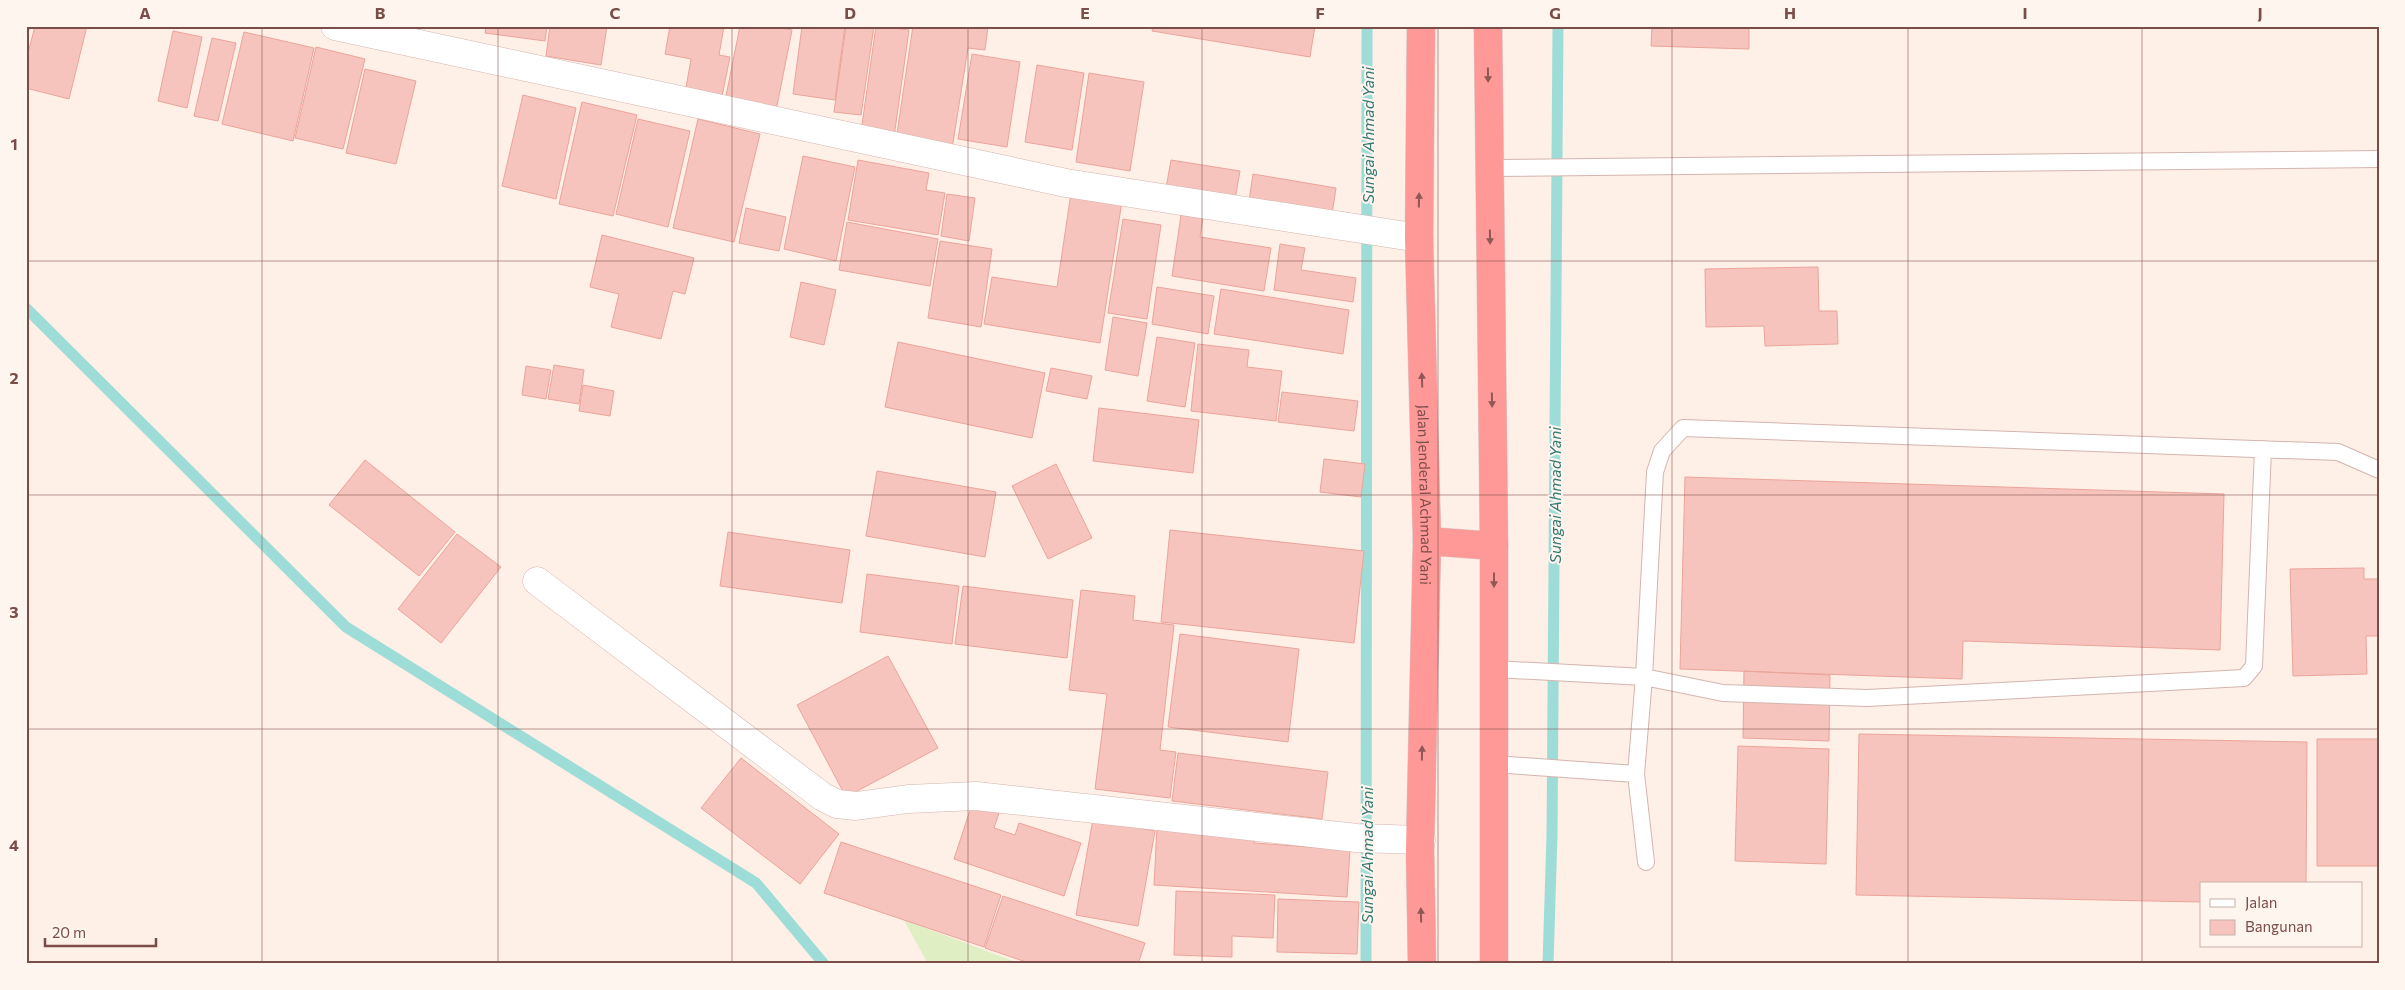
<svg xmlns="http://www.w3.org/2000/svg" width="2405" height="990" font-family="Commissioner,sans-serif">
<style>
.green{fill:#e0eec3}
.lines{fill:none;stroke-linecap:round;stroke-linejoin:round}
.stream{stroke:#9eddd7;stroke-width:11}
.building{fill:#f6c4bc;stroke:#eba49a}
.lane-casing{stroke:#d4b5ae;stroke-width:18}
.street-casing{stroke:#d4b5ae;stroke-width:29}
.highway-casing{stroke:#dacdcc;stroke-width:29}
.lane{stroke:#fff;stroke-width:16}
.street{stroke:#fff;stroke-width:28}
.highway{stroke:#fe9998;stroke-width:28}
.oneway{fill:#8f5854}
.grid{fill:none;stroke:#7b4d48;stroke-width:1;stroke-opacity:0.55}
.labels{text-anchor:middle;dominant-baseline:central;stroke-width:4;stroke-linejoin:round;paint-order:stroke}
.street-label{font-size:15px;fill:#7b4d48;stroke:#fff5ef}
.water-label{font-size:16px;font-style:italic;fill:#377a74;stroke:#fff5ef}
.neatline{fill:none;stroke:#7b4d48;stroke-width:2}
.grid-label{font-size:16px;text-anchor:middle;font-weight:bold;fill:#7b4d48}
</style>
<rect width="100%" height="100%" fill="#feefe7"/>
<path class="green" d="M904,920L1021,964H928Z"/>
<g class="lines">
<path class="stream" d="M26,308L346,627L756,883L824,964
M1366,964L1367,26
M1548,964L1552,835L1558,26"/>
</g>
<path class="building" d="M26,26H30L26,41Z
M35,26H87L69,99L26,88V61Z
M486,26H547L545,41L485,33Z
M550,26H607L601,65L546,56Z
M670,26H724L719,55L730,57L722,96L686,88L691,59L665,54Z
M740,26H770L792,30L776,111L725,101Z
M802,26H845L835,100L793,94Z
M846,26H874L861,115L834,112Z
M876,26L909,30L894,137L861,132Z
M913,26H988L985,50L968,48L952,149L896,140Z
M1153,26H1315L1310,57L1152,31Z
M1652,26H1749V49L1651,46Z
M173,31L202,37L187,108L158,101Z
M244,32L314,48L293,141L222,124Z
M212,38L236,43L218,121L194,116Z
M316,47L365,59L343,149L295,138Z
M972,54L1020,62L1007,147L958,139Z
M1037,65L1084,73L1072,150L1025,142Z
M365,69L416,81L396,164L346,153Z
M1089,73L1144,82L1130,171L1076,162Z
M523,95L576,108L556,199L502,186Z
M582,102L637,115L613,216L559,204Z
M638,119L690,131L668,227L616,214Z
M698,119L760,134L734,242L673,228Z
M803,156L855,167L836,261L784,249Z
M858,160L929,173L926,190L945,193L938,235L848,220Z
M1171,160L1240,171L1234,205L1165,194Z
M1253,174L1336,188L1331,221L1248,208Z
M1071,193L1122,201L1100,343L984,324L992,277L1057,287Z
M947,194L975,198L969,241L941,236Z
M746,208L786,217L779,251L739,243Z
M1181,215L1203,218L1200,237L1271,248L1264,291L1172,276Z
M1123,219L1161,225L1147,319L1108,313Z
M847,222L938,239L930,286L839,270Z
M602,235L694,258L685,294L673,291L661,339L611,327L619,294L590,287Z
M940,241L992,249L981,327L928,318Z
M1280,244L1305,248L1301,270L1356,278L1353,302L1274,290Z
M1818,267L1819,311H1837L1838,344L1765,346L1764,326L1706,327L1705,269Z
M801,282L836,290L824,345L790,337Z
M1157,287L1214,296L1208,334L1152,324Z
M1221,289L1349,310L1343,354L1214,334Z
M1113,317L1147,323L1138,376L1105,370Z
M1157,337L1195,343L1185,407L1147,401Z
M898,342L1045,373L1032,438L885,407Z
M1198,344L1249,350L1247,367L1282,371L1276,421L1191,411Z
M554,365L584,370L579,404L548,399Z
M526,366L551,370L546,399L522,395Z
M1051,368L1092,376L1087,399L1046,391Z
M583,385L614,391L610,416L579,411Z
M1282,392L1358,401L1354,431L1278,422Z
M1099,408L1199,420L1193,473L1093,461Z
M1324,459L1365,464L1361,497L1320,492Z
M365,460L455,532L419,576L329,505Z
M1056,464L1092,538L1048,559L1012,486Z
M877,471L996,492L985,557L866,536Z
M1685,477L2224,494L2220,650L1963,641L1962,679L1680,669Z
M1170,530L1364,551L1354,643L1161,622Z
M728,532L850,550L842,603L720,586Z
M457,534L501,567L441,643L398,609Z
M2364,568V579H2379V636H2366L2367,674L2293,676L2290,569Z
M867,574L959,586L952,644L860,632Z
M963,586L1073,600L1067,658L955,644Z
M1081,590L1135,596L1133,620L1174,625L1160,750L1176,752L1170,798L1095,789L1107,694L1069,690Z
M1180,634L1299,649L1288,742L1168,727Z
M888,656L938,748L846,797L797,705Z
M1744,671L1830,675L1829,741L1743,738Z
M1859,734L2307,742L2306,884H2201V902L1856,895Z
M2317,739H2379V866H2317Z
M1738,746L1829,749L1826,864L1735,861Z
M1178,753L1328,772L1322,819L1172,801Z
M741,758L839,834L800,884L701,808Z
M972,804L999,813L994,828L1015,835L1019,823L1081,843L1064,896L954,859Z
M1093,819L1155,831L1138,926L1076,915Z
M1157,827L1255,833L1254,843L1350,850L1347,897L1154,885Z
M841,842L1001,895L984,947L824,893Z
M1176,891L1275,895L1273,938L1232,936V957L1174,955Z
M1003,896L1145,943L1138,964H1032L985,948Z
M1278,899L1359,902L1357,954L1277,952Z"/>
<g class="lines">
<defs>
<path id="lane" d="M1490,168L2379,159
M1494,669L1644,677L1655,472L1662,451L1683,428L2338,452L2379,470
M1494,764L1636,774
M1646,862L1636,774L1644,677L1723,693L1867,698L2244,678L2254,666L2263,449"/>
<path id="street" d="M335,26L1066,183L1419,238
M537,581L823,797L837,804L856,806L908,799L976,796L1357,838L1421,840"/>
<g id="highway">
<path id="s1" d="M1421,26L1419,238L1427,541L1420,850L1422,964"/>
<path d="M1488,26L1494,546V964"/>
<path d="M1427,541L1494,546"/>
</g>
</defs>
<use href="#lane" class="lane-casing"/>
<use href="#street" class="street-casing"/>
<use href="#highway" class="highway-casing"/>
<use href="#lane" class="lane"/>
<use href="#street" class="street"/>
<use href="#highway" class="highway"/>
</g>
<defs><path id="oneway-solid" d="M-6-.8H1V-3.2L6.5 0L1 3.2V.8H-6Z" transform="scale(1.25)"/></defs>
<g class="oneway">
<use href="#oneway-solid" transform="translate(1488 75) rotate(89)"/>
<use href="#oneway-solid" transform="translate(1419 200) rotate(-89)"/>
<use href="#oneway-solid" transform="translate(1490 237) rotate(89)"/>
<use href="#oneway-solid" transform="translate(1422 380) rotate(-92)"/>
<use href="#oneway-solid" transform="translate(1492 400) rotate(89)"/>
<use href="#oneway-solid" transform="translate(1494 580) rotate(90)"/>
<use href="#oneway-solid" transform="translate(1422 753) rotate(-89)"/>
<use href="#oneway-solid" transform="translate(1421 915) rotate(-91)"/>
</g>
<path class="grid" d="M262,26V964M498,26V964M732,26V964M968,26V964M1202,26V964M1438,26V964M1672,26V964M1908,26V964M2142,26V964M26,261H2379M26,495H2379M26,729H2379"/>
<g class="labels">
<g class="street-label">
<text stroke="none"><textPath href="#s1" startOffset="469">Jalan Jenderal Achmad Yani</textPath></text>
</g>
<g class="water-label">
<text transform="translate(1367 135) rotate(-90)">Sungai Ahmad Yani</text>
<text transform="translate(1554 495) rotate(-90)">Sungai Ahmad Yani</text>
<text transform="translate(1366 855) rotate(-90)">Sungai Ahmad Yani</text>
</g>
</g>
<rect width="2405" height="990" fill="none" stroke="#fff5ef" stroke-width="55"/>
<rect x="2200" y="882" width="162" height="65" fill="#fff5ef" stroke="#cab2ac"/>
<rect x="2210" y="899" width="25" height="8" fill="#ffffff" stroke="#cab2ac"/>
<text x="2245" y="908" font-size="15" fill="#7b4d48">Jalan</text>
<rect x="2210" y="920" width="25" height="15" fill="#f6c4bc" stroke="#cab2ac"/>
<text x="2245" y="932" font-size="15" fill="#7b4d48">Bangunan</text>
<path d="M45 938v8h111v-8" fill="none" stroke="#7b4d48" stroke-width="2.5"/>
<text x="52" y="938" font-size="15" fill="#7b4d48" stroke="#fff5ef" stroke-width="4" paint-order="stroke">20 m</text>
<rect x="28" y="28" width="2350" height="934" class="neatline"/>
<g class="grid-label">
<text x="145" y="19">A</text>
<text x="380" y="19">B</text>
<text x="615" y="19">C</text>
<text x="850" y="19">D</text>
<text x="1085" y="19">E</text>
<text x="1320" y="19">F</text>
<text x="1555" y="19">G</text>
<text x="1790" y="19">H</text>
<text x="2025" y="19">I</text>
<text x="2260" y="19">J</text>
<text x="14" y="150">1</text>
<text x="14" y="384">2</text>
<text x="14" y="618">3</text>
<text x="14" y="851">4</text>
</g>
</svg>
